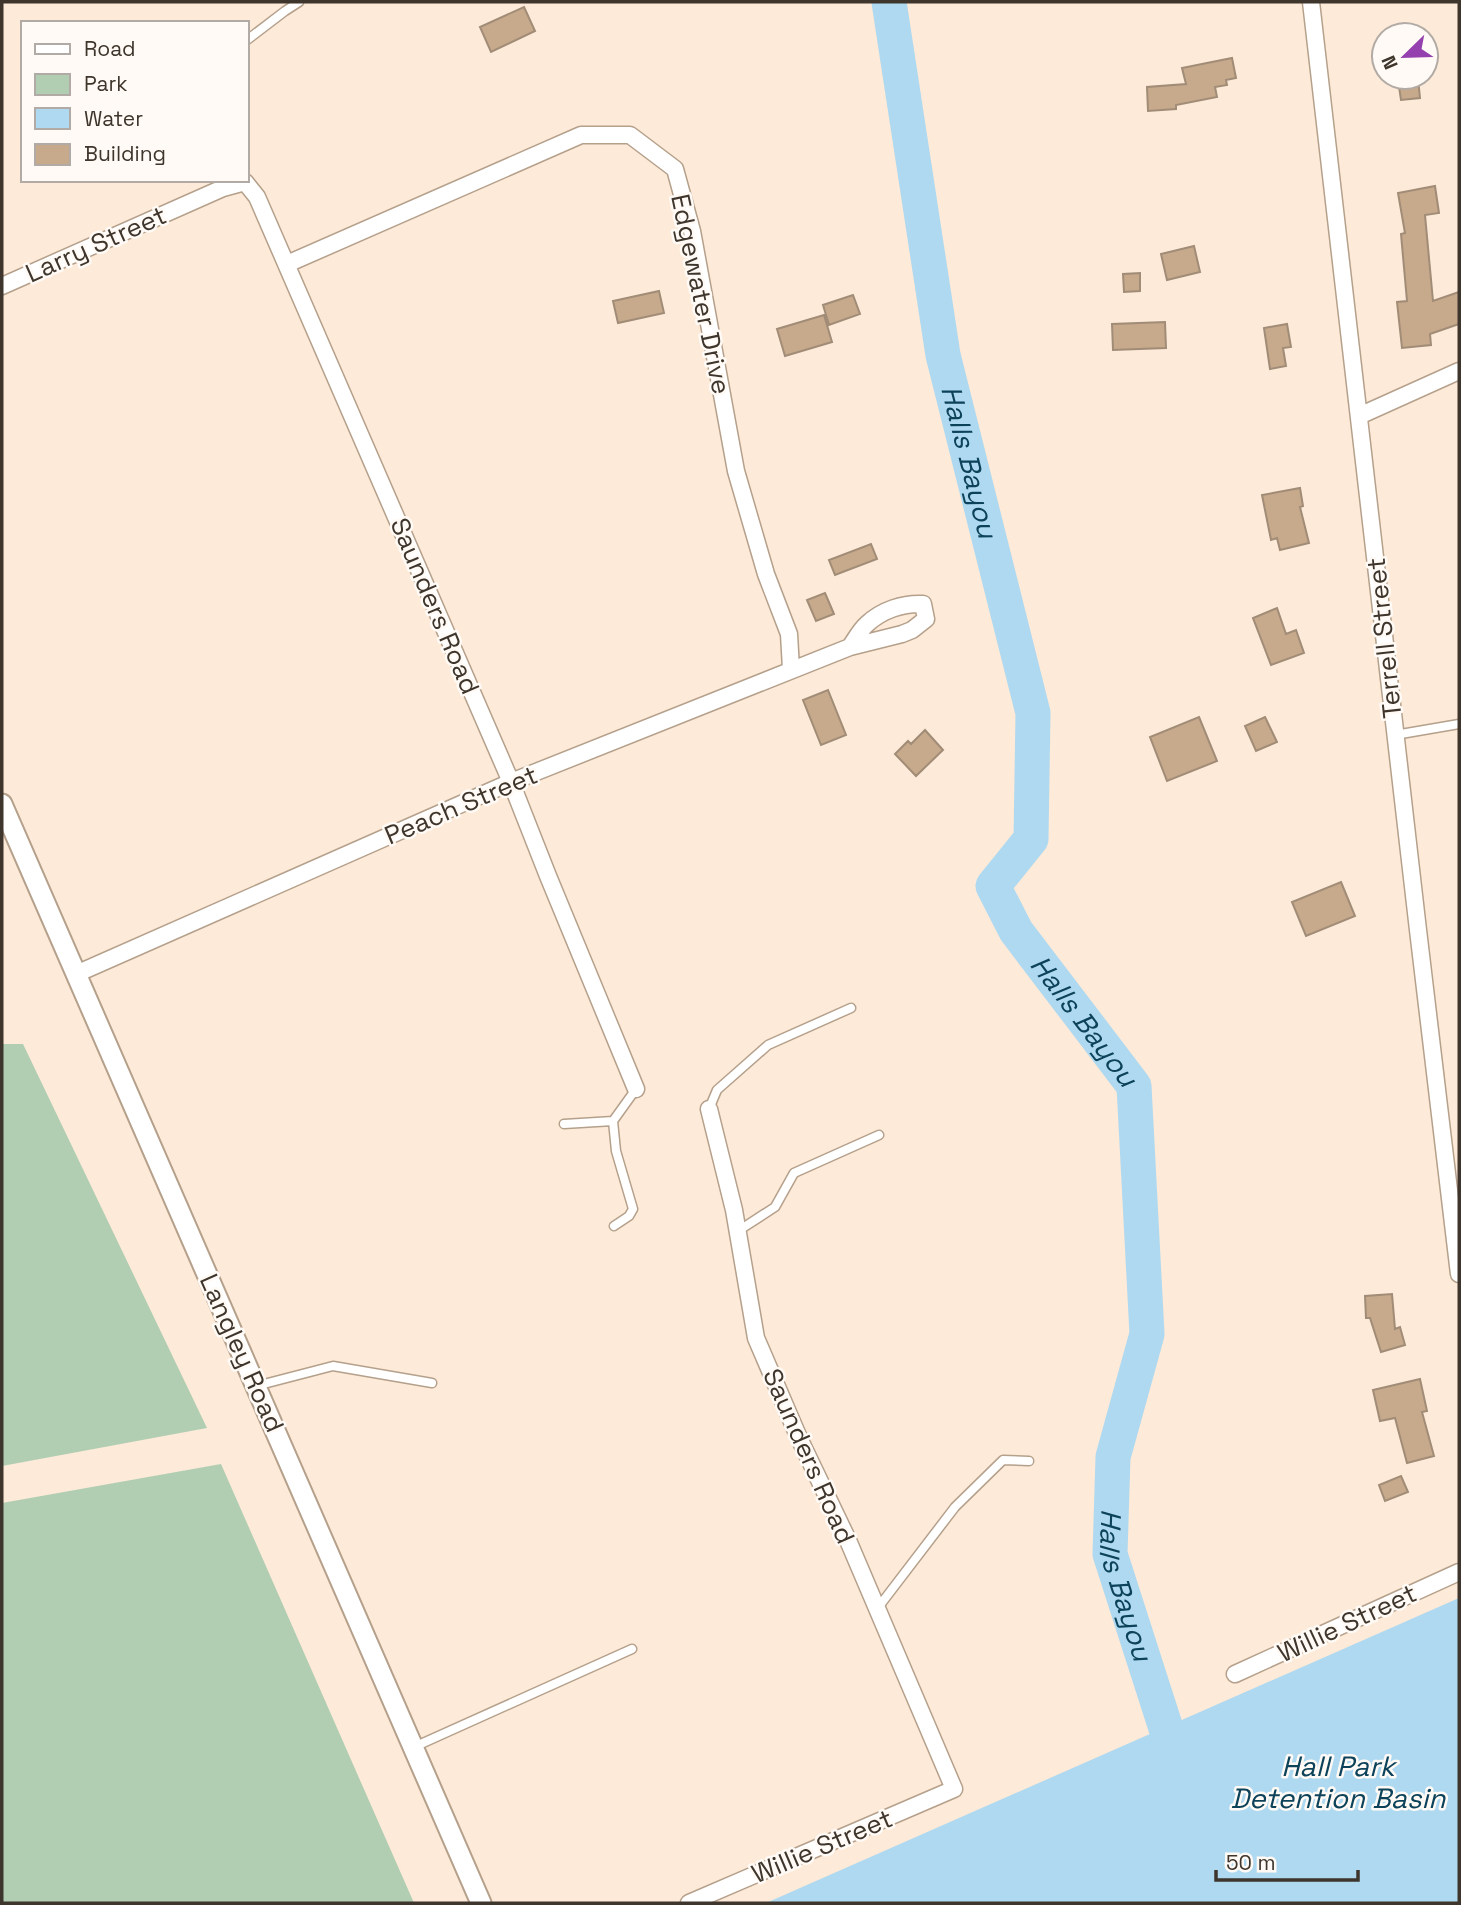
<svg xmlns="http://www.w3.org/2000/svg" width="1461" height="1905" font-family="'Space Grotesk',sans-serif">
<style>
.green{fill:#b1ceb3}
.water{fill:#afd9f0}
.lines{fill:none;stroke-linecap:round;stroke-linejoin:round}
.river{stroke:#afd9f0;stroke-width:35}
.building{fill:#c7a98b;stroke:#a18c77;stroke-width:2}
.service-casing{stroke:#b5a08b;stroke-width:11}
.minor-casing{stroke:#b5a08b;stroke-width:19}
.tertiary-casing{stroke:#b5a08b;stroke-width:23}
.service{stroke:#fff;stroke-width:8}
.minor{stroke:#fff;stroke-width:16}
.tertiary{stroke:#fff;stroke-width:19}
.labels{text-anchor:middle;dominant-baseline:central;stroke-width:5;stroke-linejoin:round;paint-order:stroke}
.street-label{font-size:26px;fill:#3e352c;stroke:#fffaf5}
.water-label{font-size:28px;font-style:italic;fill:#0c425a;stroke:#fffaf5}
</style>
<rect width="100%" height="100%" fill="#fdead8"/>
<path class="green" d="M2,1044H23L207,1428L2,1466Z
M221,1464L414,1903H2V1503Z"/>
<path class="water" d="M1459,1598V1903H766Z"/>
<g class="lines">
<path class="river" id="s1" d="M889,2L943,355L1033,713L1031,839L993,886L1016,931L1134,1086L1147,1334L1113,1457L1110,1554L1180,1772"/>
</g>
<path class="building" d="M524,7L535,31L491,52L480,27Z
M1232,58L1236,78L1226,80L1227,85L1215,87L1217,97L1176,105V109L1148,111L1147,87L1186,84L1182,68Z
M1418,78L1420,98L1401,100L1398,80Z
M1435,186L1439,213L1425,215L1433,301L1459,292V324L1430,334L1431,345L1402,348L1397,302L1407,301L1401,234L1405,233L1398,193Z
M1194,246L1200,272L1167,280L1161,254Z
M1140,273V291L1124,292L1123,274Z
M659,291L664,313L618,323L613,301Z
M853,295L860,314L829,325L823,305Z
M824,315L832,342L785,356L777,329Z
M1165,322L1166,348L1113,350L1112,324Z
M1287,324L1291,347L1283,348L1286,366L1270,369L1264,328Z
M1300,488L1303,506L1300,507L1309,543L1280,550L1277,538L1271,540L1262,495Z
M871,544L877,559L835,575L829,560Z
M825,593L834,614L816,621L807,600Z
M1277,608L1286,634L1296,630L1304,653L1271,665L1253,618Z
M828,690L846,735L821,745L803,700Z
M1199,717L1217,761L1167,781L1150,737Z
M1265,717L1277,742L1256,751L1245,726Z
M925,730L943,750L916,776L895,754L908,741L911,744Z
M1341,882L1355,916L1306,936L1292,902Z
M1392,1294L1395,1329L1400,1327L1405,1345L1381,1352L1370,1318H1366L1365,1296Z
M1420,1379L1427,1411L1422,1412L1434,1456L1407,1463L1395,1418L1380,1421L1373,1390Z
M1401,1476L1408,1492L1385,1501L1379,1485Z"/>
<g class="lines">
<defs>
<path id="service" d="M247,40L285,11L299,2
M1395,735L1459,724
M709,1109L717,1090L768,1045L851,1008
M564,1124L613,1121
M614,1226L629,1216L633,1209L616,1151L613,1121L636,1089
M738,1231L775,1207L794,1173L879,1135
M256,1386L333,1366L432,1383
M877,1609L955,1507L1003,1460L1029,1461
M414,1747L632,1649"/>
<path id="minor" d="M1311,2L1418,930L1459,1274
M287,264L581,135H630L675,169L692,231L736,471L766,574L789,634L791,669
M2,286L223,188L245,182L257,197L511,782L548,876L636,1089
M1359,416L1459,371
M76,974L511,782L850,647L902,634L912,630L926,619L923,604C903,603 882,610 867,624C860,630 855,640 850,647
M1235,1674L1459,1572
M689,1903L954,1789L847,1538L799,1438L756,1338L734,1210L709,1109"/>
<path id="tertiary" d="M2,804L481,1903"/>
</defs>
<use href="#service" class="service-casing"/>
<use href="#minor" class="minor-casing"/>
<use href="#tertiary" class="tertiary-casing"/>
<use href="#service" class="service"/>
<use href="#minor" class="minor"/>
<use href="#tertiary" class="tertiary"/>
</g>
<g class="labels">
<g class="street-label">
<text transform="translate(96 244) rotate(-24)">Larry Street</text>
<text transform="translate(701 294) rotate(78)">Edgewater Drive</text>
<text transform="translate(435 606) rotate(67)">Saunders Road</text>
<text transform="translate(1384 638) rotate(-96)">Terrell Street</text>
<text transform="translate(461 805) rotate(-23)">Peach Street</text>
<text transform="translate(242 1353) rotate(66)">Langley Road</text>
<text transform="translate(809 1456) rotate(66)">Saunders Road</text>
<text transform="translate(1347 1623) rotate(-25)">Willie Street</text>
<text transform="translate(822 1846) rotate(-23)">Willie Street</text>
</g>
<g class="water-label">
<text stroke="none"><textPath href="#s1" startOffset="467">Halls Bayou</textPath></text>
<text stroke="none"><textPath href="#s1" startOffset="1076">Halls Bayou</textPath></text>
<text stroke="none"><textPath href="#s1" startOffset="1664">Halls Bayou</textPath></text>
<text x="1338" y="1766">Hall Park<tspan x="1338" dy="32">Detention Basin</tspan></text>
</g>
</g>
<rect width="1461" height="1905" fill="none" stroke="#3e352c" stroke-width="7"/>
<rect x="21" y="21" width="228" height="161" fill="#fffaf5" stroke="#b2aba5" stroke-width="2"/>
<rect x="35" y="44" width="35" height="10" fill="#ffffff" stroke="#b2aba5" stroke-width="2"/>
<text x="84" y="56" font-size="21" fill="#3e352c">Road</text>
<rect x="35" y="74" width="35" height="21" fill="#b1ceb3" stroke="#b2aba5" stroke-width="2"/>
<text x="84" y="91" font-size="21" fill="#3e352c">Park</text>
<rect x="35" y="108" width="35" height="21" fill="#afd9f0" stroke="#b2aba5" stroke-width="2"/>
<text x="84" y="126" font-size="21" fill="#3e352c">Water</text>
<rect x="35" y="144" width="35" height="21" fill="#c7a98b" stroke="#b2aba5" stroke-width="2"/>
<text x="84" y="161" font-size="21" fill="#3e352c">Building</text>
<g transform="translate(1405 56) rotate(247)"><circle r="33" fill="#fffaf5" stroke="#b2aba5" stroke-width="2"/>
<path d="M0-5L12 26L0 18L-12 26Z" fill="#9440ae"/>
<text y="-10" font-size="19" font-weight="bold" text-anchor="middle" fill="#3e352c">N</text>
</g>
<path d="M1216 1870v10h142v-10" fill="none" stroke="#3e352c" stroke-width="3.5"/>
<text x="1226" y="1870" font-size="21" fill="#3e352c" stroke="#fffaf5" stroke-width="5" paint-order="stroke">50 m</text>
</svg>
